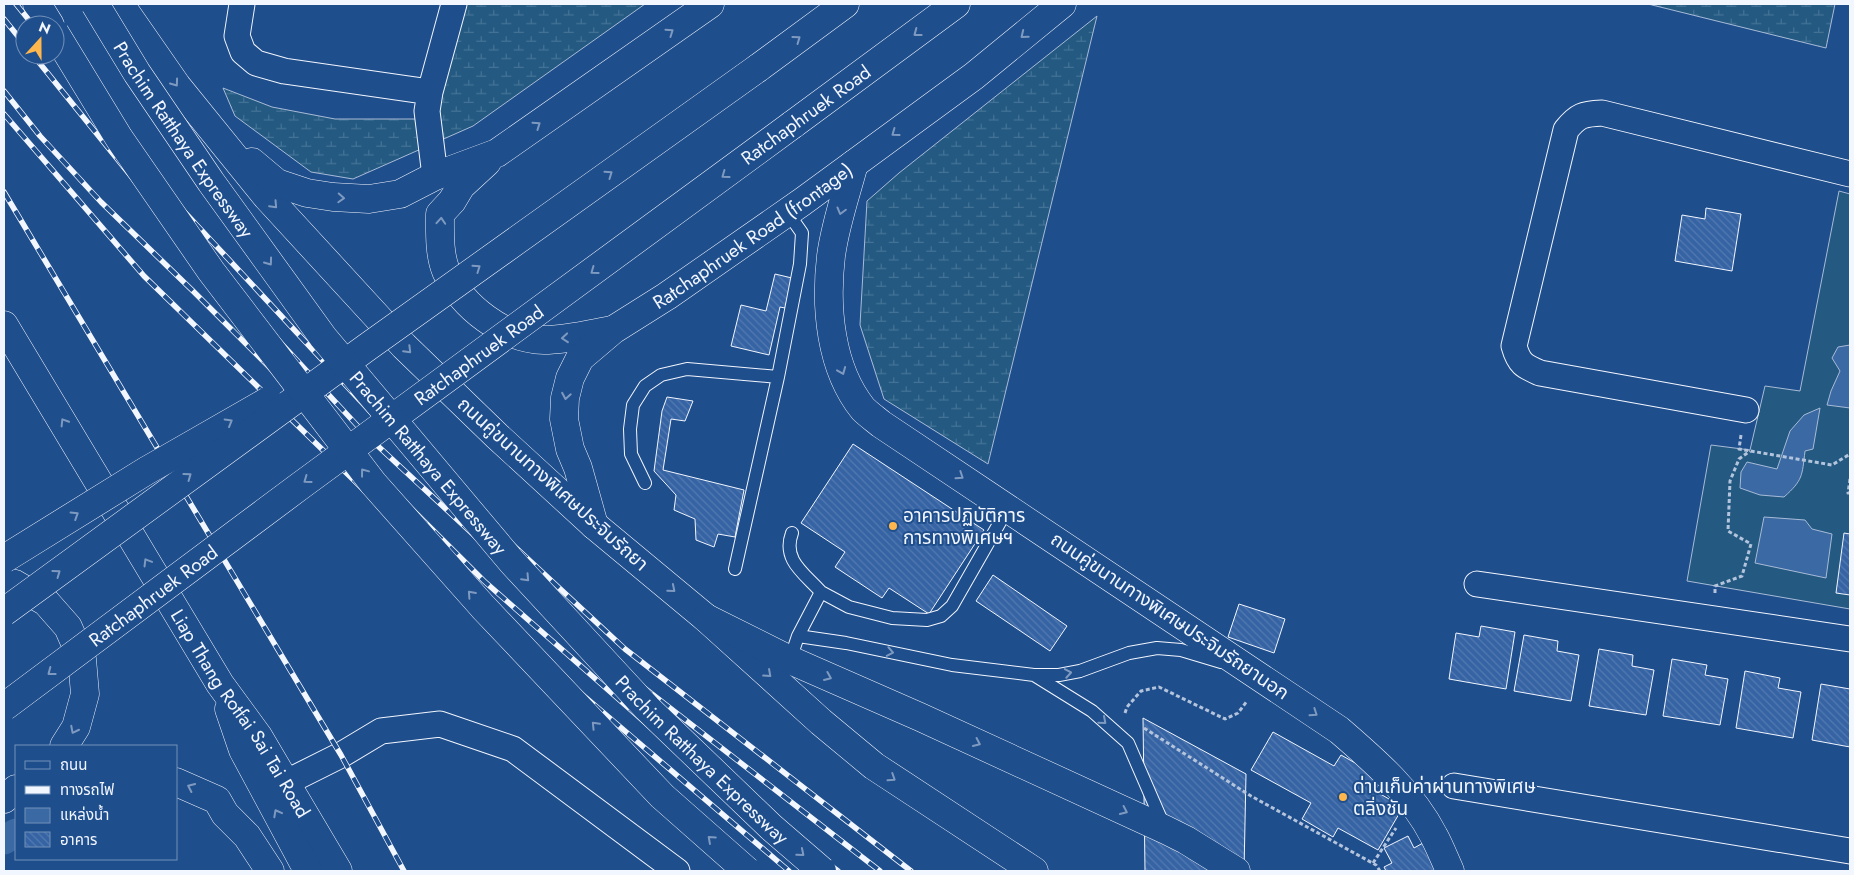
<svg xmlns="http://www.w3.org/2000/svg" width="1854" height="875" font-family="Jost,'Noto Sans Thai',sans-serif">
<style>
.wetland{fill:url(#wetland-marsh);stroke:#a8bbd7}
.garden{fill:#245a82;stroke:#a8bbd7}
.water{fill:#3b69a3;stroke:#a8bbd7}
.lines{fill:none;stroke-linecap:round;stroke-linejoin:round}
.canal{stroke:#3b69a3;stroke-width:29}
.building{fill:url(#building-back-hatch);stroke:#f2f6ff}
.service-casing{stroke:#f2f6ff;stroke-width:14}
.minor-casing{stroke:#f2f6ff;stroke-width:27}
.secondary-casing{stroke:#f2f6ff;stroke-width:29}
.primary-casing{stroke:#f2f6ff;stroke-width:29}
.motorway-casing{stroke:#f2f6ff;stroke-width:29}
.path{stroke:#b3c4dc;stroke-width:3;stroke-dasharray:4 2.5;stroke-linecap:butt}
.service{stroke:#1f4e8c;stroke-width:12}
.minor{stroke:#1f4e8c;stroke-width:25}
.secondary{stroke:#1f4e8c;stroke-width:28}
.primary{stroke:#1f4e8c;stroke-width:28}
.motorway{stroke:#1f4e8c;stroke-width:28}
.rail-casing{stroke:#f2f6ff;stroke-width:5.5}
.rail{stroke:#1f4e8c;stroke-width:4;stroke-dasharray:11;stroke-linecap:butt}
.primary-bridge-casing{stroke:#f2f6ff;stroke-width:29;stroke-linecap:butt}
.motorway-bridge-casing{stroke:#f2f6ff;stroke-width:29;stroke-linecap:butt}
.primary-bridge{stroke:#1f4e8c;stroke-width:28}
.motorway-bridge{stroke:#1f4e8c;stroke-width:28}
.oneway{stroke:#7e9ac0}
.poi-dot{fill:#ffb74d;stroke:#1f4e8c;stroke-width:2}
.labels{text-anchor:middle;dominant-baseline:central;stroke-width:4;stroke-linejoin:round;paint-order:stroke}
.street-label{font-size:19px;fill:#f2f6ff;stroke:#1f4e8c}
.poi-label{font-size:19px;fill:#f2f6ff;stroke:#1f4e8c;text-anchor:start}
</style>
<defs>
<pattern id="wetland-marsh" width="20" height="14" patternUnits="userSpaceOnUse" patternTransform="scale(1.25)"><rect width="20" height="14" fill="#245a82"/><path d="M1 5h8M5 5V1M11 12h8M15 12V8" fill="none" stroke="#447295"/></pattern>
<pattern id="building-back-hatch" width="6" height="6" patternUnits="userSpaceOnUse" patternTransform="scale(1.25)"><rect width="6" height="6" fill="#3563a3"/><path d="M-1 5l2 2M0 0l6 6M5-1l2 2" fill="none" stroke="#537ab1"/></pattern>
</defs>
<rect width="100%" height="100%" fill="#1f4e8c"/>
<path class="wetland" d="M464,4H645L473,126L353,179L311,172L235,116L223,88L272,107L335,119H433Z
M1648,4H1835L1826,48Z
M1097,16L988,464L884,399L860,325L867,201L899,173Z"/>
<path class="garden" d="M1839,191L1850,194V609L1687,581L1711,445L1750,450L1765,386L1800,391Z"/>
<path class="water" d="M1850,345V408L1827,405L1831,391L1840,371L1832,358L1838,347Z
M1820,408L1813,449L1805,451C1802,476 1803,480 1784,497L1760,495L1740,488L1741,472L1747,462L1777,469L1790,431L1804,415Z
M1764,517L1805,520L1812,529L1832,534L1826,578L1755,563Z"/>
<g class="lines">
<path class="canal" d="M4,840L16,833"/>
</g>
<path class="building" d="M1706,208L1741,214L1732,271L1675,261L1682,215L1705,219Z
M775,274L792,278L785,308L780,307L769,355L731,346L741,305L766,311Z
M667,397L693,401L685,421L671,419L663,470L744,490L735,537L718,534L714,547L696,540L695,519L674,510L676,495L654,471L662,411Z
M853,444L984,530L929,614L889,588L882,598L835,567L845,552L801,523Z
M1844,533L1850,534V595L1836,593Z
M993,575L1067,626L1050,651L976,601Z
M1239,604L1285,619L1274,653L1228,637Z
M1481,626L1515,632L1506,689L1449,679L1456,633L1479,637Z
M1524,635L1558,641L1557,651L1579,655L1571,701L1514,691Z
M1599,649L1633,655L1632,666L1654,670L1646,715L1589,706Z
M1672,659L1707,665L1705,675L1728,679L1720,725L1663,716Z
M1745,671L1780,678L1778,688L1801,692L1793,738L1736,728Z
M1821,684L1850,689V747L1812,740Z
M1143,718L1246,774L1244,871H1145Z
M1273,732L1334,766L1341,755L1382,778L1375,791L1403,807L1378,850L1338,828L1333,837L1302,819L1311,803L1251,770Z
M1408,836L1414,848L1423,843L1438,871H1386L1384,867L1392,863L1384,848Z"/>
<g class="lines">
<defs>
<path id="service" d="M645,483L631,454L630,429L633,405L645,386L661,375L687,369L778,377
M792,533C782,560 804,573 821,592
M735,569L778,377L800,264L802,233L788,213
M798,636L821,592L849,607L892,618L927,620L941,616L952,606L1008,508
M790,660L798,636L846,643L952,665L1034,675H1059L1080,671L1129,653L1157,648L1181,650L1221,662
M1034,675L1092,711L1128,743L1164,826"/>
<path id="minor" d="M242,4L237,36L243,52L256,63L284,71L430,92
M435,176L427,111L430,92L454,4
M1746,410L1540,373C1524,366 1519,364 1514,346L1566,130C1578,115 1583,114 1602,113L1850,174
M1477,584L1850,639
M285,783L341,755L381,731L440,724L513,749L677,871
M1454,786L1850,851"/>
<g id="secondary">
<path d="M120,4L177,86L267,197L404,346L497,436L594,525L706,618L821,722L874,766L1034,871"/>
<path d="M252,162L277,183L307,193L333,197L369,199L400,194L435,176L497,153L710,4"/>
<path d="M487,162L461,186L452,201L440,214C440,232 439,254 446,271C462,307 504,339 544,340C567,340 590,334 612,330"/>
<path d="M854,164C846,194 835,225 831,256C825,307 830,368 863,409C868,414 875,419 881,424L1339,730C1375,761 1412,793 1434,836C1440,847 1445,860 1450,871"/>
<path id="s1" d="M4,325L220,684L258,736L338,871"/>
<path id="s2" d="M594,525L578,468L570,449L564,419L565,398L570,378L580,358L613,330L667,296L802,202L974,76L1062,4"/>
<path d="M4,581L15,584L46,602L68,627L82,659L85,694L76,727L64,746"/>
<path d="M229,709L243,750L308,871"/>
<path d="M176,782L217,800L225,814L247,836L270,871"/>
<path d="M4,799L16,789"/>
</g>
<path id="primary" d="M758,68L845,4
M792,125L956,4"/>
<path id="motorway" d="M37,4L50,25
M706,618L790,660L920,717L1166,830L1186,840L1236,871"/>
</defs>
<use href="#service" class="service-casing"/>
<use href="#minor" class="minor-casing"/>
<use href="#secondary" class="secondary-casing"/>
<use href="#primary" class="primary-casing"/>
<use href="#motorway" class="motorway-casing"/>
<path class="path" d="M1741,435L1739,449L1832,465L1850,454
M1850,479L1848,493H1850
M1715,593V586L1742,576L1751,544L1728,531L1730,481L1739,459L1750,451
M1125,713L1127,707L1141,691L1159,687L1225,719L1238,713L1247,701
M1144,728L1251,796L1376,865L1380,871
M1373,863L1396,828"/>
<use href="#service" class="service"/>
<use href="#minor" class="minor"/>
<use href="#secondary" class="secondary"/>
<use href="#primary" class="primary"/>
<use href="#motorway" class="motorway"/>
<defs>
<path id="rail" d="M16,4L33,25
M4,19L25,45
M55,52L179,206L379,421L625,649L911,871
M33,55L165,218L366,435L612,663L880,871
M4,91L40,136L101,202L193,291L484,581L664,739L838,871
M4,114L144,276L367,493L564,679L789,871
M4,192L341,755L404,871"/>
</defs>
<use href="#rail" class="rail-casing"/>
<use href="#rail" class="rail"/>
<defs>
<g id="primary-bridge">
<path d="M4,559L146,471L268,401"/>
<path d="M4,612L366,348L758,68"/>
<path id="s3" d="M4,707L300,486L792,125"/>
</g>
<g id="motorway-bridge">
<path id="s4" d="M95,4L137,73L211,182L323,337L512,562L647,708L771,827L822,871"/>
<path d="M55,33L119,138L211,271L373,483L483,607L662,796L747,871"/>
</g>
</defs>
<use href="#primary-bridge" class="primary-bridge-casing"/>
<use href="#motorway-bridge" class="motorway-bridge-casing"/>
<use href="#primary-bridge" class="primary-bridge"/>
<use href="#motorway-bridge" class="motorway-bridge"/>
</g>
<defs><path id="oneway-chevron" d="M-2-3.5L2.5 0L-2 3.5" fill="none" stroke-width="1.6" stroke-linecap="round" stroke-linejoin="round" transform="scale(1.25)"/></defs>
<g class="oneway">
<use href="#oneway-chevron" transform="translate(670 32) rotate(-35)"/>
<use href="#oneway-chevron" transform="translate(917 33) rotate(143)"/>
<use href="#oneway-chevron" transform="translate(1024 35) rotate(141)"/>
<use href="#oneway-chevron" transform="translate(797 39) rotate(-36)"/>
<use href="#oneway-chevron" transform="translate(175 83) rotate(54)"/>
<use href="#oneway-chevron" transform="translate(537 125) rotate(-35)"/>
<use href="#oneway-chevron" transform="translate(895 133) rotate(144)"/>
<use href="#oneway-chevron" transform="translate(609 174) rotate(-35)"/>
<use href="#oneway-chevron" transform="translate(725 175) rotate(144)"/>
<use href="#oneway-chevron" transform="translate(341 198) rotate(3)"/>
<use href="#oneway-chevron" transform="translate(274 205) rotate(47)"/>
<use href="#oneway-chevron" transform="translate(841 211) rotate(105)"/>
<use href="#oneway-chevron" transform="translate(441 221) rotate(-86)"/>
<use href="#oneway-chevron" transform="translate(269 262) rotate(54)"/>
<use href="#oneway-chevron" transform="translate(477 268) rotate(-35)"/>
<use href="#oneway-chevron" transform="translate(594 271) rotate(144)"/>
<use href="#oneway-chevron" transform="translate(565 338) rotate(175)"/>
<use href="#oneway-chevron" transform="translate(408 350) rotate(45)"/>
<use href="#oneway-chevron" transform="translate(842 371) rotate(68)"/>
<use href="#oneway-chevron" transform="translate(566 396) rotate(100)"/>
<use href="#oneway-chevron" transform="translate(64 422) rotate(-122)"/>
<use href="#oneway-chevron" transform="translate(229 422) rotate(-30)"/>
<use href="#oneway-chevron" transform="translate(364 472) rotate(-127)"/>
<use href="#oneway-chevron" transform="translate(188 476) rotate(-36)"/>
<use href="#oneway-chevron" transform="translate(960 476) rotate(34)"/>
<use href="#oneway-chevron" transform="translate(307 480) rotate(144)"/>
<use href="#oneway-chevron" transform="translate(75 515) rotate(-32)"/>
<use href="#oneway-chevron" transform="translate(147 562) rotate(-121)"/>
<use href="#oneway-chevron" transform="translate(57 573) rotate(-36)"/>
<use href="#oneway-chevron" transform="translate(526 578) rotate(47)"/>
<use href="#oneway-chevron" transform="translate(672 589) rotate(40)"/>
<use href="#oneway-chevron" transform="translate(471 594) rotate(-132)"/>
<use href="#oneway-chevron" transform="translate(890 652) rotate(11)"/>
<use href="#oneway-chevron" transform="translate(51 672) rotate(143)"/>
<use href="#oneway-chevron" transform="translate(1068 673) rotate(-10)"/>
<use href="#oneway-chevron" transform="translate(768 674) rotate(42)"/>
<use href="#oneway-chevron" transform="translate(828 677) rotate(23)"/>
<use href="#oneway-chevron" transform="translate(1314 713) rotate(34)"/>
<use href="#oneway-chevron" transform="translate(1103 721) rotate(41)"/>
<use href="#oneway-chevron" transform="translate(595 725) rotate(-134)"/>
<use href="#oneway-chevron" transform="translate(74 730) rotate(117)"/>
<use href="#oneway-chevron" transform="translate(977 743) rotate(25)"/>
<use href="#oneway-chevron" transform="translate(892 778) rotate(33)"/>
<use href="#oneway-chevron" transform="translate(191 787) rotate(-155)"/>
<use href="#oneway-chevron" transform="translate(1124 811) rotate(25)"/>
<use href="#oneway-chevron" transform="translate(277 813) rotate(-118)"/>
<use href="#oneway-chevron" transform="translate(711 839) rotate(-138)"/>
<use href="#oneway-chevron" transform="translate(801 853) rotate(40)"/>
</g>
<g class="poi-dot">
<circle cx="893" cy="526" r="5"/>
<circle cx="1343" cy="797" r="5"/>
</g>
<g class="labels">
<g class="street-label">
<text transform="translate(806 115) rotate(-36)">Ratchaphruek Road</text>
<text stroke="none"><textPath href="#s4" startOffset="162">Prachim Ratthaya Expressway</textPath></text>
<text stroke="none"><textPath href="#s2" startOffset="386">Ratchaphruek Road (frontage)</textPath></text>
<text stroke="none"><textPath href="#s3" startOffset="591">Ratchaphruek Road</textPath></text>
<text stroke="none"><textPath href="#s4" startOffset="568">Prachim Ratthaya Expressway</textPath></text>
<text transform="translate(553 484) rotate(42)">ถนนคู่ขนานทางพิเศษประจิมรัถยา</text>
<text stroke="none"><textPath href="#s3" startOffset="186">Ratchaphruek Road</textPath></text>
<text transform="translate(1170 616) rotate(34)">ถนนคู่ขนานทางพิเศษประจิมรัถยานอก</text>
<text stroke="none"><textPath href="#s1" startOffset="455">Liap Thang Rotfai Sai Tai Road</textPath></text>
<text stroke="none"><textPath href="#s4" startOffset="972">Prachim Ratthaya Expressway</textPath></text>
</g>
<g class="poi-label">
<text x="903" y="515">อาคารปฏิบัติการ<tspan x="903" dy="22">การทางพิเศษฯ</tspan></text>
<text x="1353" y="786">ด่านเก็บค่าผ่านทางพิเศษ<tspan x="1353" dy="22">ตลิ่งชัน</tspan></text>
</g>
</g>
<rect width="1854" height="875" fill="none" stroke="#f2f6ff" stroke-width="10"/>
<rect x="15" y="745" width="162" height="115" fill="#1f4e8c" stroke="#7391ba"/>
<rect x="25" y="761" width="25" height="8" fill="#1f4e8c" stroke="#7391ba"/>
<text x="60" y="770" font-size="15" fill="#f2f6ff">ถนน</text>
<rect x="25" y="786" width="25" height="8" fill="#f2f6ff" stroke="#7391ba"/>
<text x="60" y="795" font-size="15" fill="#f2f6ff">ทางรถไฟ</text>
<rect x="25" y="808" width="25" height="15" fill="#3b69a3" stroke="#7391ba"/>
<text x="60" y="820" font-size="15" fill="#f2f6ff">แหล่งน้ำ</text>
<rect x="25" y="832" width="25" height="15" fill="url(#building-back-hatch)" stroke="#7391ba"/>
<text x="60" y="845" font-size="15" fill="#f2f6ff">อาคาร</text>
<g transform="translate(40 40) rotate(21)"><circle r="24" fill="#1f4e8c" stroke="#7391ba"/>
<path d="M0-4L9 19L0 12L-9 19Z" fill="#ffb74d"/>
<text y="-8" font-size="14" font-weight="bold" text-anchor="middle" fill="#f2f6ff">N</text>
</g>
</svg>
